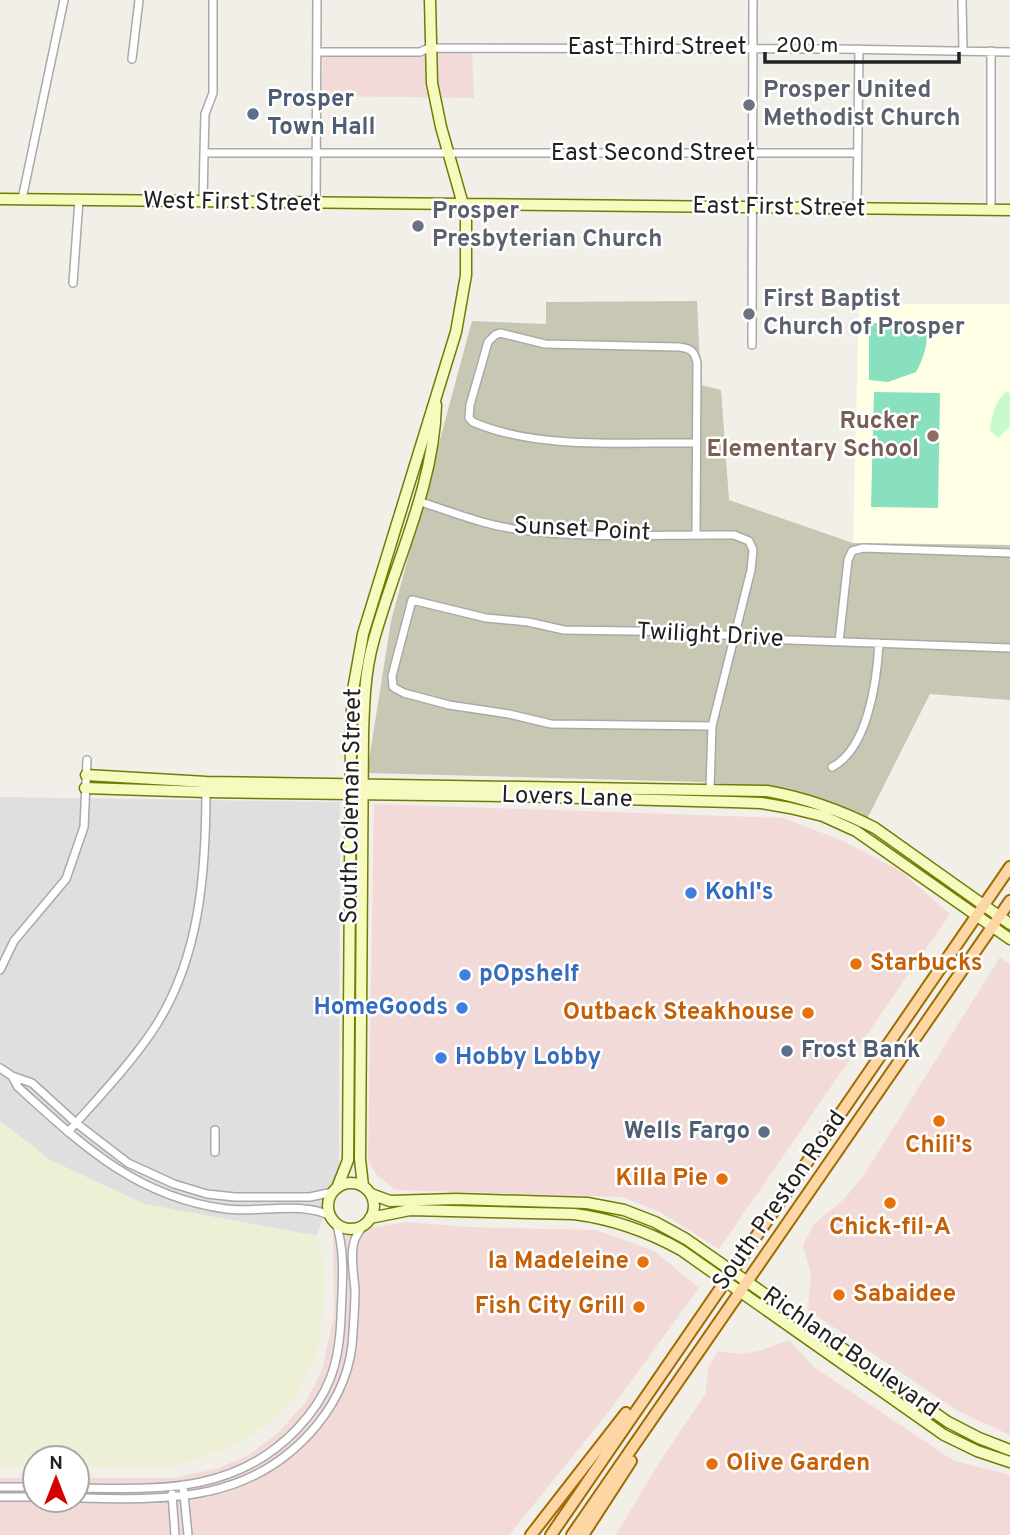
<svg xmlns="http://www.w3.org/2000/svg" width="1010" height="1535" font-family="Overpass,sans-serif">
<style>
.residential{fill:#e0dfdf}
.commercial{fill:#f2dad9}
.education{fill:#ffffe5}
.construction{fill:#c7c7b4}
.farmland{fill:#eef0d5}
.park{fill:#c8facc}
.pitch{fill:#88e0be}
.lines{fill:none;stroke-linecap:round;stroke-linejoin:round}
.street-casing{stroke:#a9a9a9;stroke-width:10}
.secondary-casing{stroke:#707d05;stroke-width:13}
.primary-casing{stroke:#a06b00;stroke-width:14}
.street{stroke:#fff;stroke-width:7}
.secondary{stroke:#f7fabf;stroke-width:10}
.primary{stroke:#fcd6a4;stroke-width:10}
.worship-dot{fill:#6b7280;stroke:#fff;stroke-width:2.5}
.service-dot{fill:#5c6f8a;stroke:#fff;stroke-width:2.5}
.education-dot{fill:#8d6e63;stroke:#fff;stroke-width:2.5}
.shop-dot{fill:#3f7fe0;stroke:#fff;stroke-width:2.5}
.food-dot{fill:#e8710a;stroke:#fff;stroke-width:2.5}
.labels{text-anchor:middle;dominant-baseline:central;stroke-width:5;stroke-linejoin:round;paint-order:stroke}
.street-label{font-size:24px;fill:#222;stroke:#fff}
.worship-label{font-size:24px;font-weight:bold;fill:#5b616d;stroke:#fff;text-anchor:start}
.service-label{font-size:24px;font-weight:bold;fill:#4e5e75;stroke:#fff;text-anchor:start}
.education-label{font-size:24px;font-weight:bold;fill:#785e54;stroke:#fff;text-anchor:end}
.shop-label{font-size:24px;font-weight:bold;fill:#366cbe;stroke:#fff;text-anchor:start}
.food-label{font-size:24px;font-weight:bold;fill:#c56008;stroke:#fff;text-anchor:end}
</style>
<rect width="100%" height="100%" fill="#f2efe9"/>
<path class="residential" d="M0,797L340,802L339,1166L317,1236L144,1204L50,1160L0,1121Z"/>
<path class="commercial" d="M437,51H472L474,98L322,96L323,56H422Z
M374,804L783,818L841,840L899,870L950,914L719,1249L660,1212L622,1197L395,1190L376,1174L368,1160Z
M1000,957L1010,964V1435L958,1411L808,1310L811,1275L803,1245L814,1224L844,1199L862,1178Z
M406,1222L468,1227L596,1230L654,1251L699,1288L607,1414L509,1535H0V1478H35V1500H77V1478H174L216,1469L247,1456L277,1434L305,1403L322,1370L334,1315L333,1234Z
M789,1340L814,1367L954,1461L1010,1475V1535H616L660,1461L705,1395L709,1366L718,1351L740,1354L759,1351Z"/>
<path class="education" d="M859,304H1010V545L853,543Z"/>
<path class="construction" d="M697,301L701,385L721,390L729,500L853,543L1010,545V700L930,694L867,819L780,788L700,782L367,773L391,621L472,321L546,324V302Z"/>
<path class="farmland" d="M0,1121L50,1160L144,1204L317,1236L326,1271L319,1347L293,1400L246,1441L177,1466L77,1467V1458H35V1467L0,1466Z"/>
<path class="park" d="M1007,391L1010,394V426L998,438L990,431C991,417 996,399 1007,391Z"/>
<path class="pitch" d="M873,323L927,324C928,344 925,355 916,372L888,382L869,380V327Z
M874,392L940,393L938,508L871,507Z"/>
<g class="lines">
<defs>
<path id="street" d="M213,0V93L205,114L204,153H856
M962,0L963,50
M318,52H420L429,48L838,49L1010,52
M132,59L139,0
M22,199L64,0
M203,203L204,153
M316,204L317,0
M857,207L859,49
M991,210V51
M73,283L79,200
M752,345L753,0
M418,501C452,512 486,526 522,530C591,539 664,534 734,535L749,541L753,550L751,570L712,726L710,789
M696,534L697,363C695,352 691,348 679,347L545,344L500,333L495,335L488,342L470,405L469,418L473,422C536,450 628,442 696,443
M839,642L848,560L852,551L863,548L1010,553
M712,726L551,724L509,714L449,705L404,693L393,687L392,676L412,600L486,618L528,622L564,630L698,632L759,639L1010,648
M832,767C868,749 877,680 879,643
M0,970L14,941L66,879L84,827L87,760
M0,1068L12,1076L32,1083L76,1123L128,1163L174,1184L207,1194L235,1197H310L333,1192
M12,1076L18,1087C82,1145 136,1197 226,1209C261,1213 300,1201 331,1216
M215,1130V1152
M68,1132C96,1100 127,1068 151,1033C200,962 206,873 206,790
M183,1485L188,1535
M0,1487H35
M77,1488C159,1489 235,1494 297,1429C329,1395 339,1365 341,1318C342,1286 346,1253 336,1223
M172,1494L175,1535
M0,1497H35
M77,1498C169,1500 253,1503 317,1425C339,1398 352,1368 353,1332C354,1318 355,1304 355,1290C354,1275 350,1256 354,1242C356,1234 361,1229 365,1224"/>
<path id="secondary" d="M0,199L1010,210
M86,775L206,782L767,791C806,798 840,810 875,828L1010,924
M85,788L206,792L507,796L732,802L761,803L790,808L823,816L856,831L1010,939
M328 1206a23 23 0 1 1 46 0a23 23 0 1 1-46 0Z
M363,1186L360,1159L363,733C364,703 365,672 373,643C394,565 434,487 436,405
M337,1188L348,1160L351,733L353,690L363,634L456,332L466,275V215L441,127L432,83L430,0
M371,1194L390,1201L456,1199L587,1203L624,1210L655,1222L686,1239L948,1422L979,1438L1010,1450
M370,1218L410,1210L574,1214C613,1219 647,1231 681,1250L944,1435L977,1451L1010,1462"/>
<path id="primary" d="M531,1535L626,1413
M551,1535L1010,867
M572,1535L1010,901
M583,1535L631,1461"/>
</defs>
<use href="#street" class="street-casing"/>
<use href="#secondary" class="secondary-casing"/>
<use href="#primary" class="primary-casing"/>
<use href="#street" class="street"/>
<use href="#secondary" class="secondary"/>
<use href="#primary" class="primary"/>
</g>
<g class="worship-dot">
<circle cx="749" cy="105" r="7"/>
<circle cx="418" cy="226" r="7"/>
<circle cx="749" cy="314" r="7"/>
</g>
<g class="service-dot">
<circle cx="253" cy="114" r="7"/>
<circle cx="787" cy="1051" r="7"/>
<circle cx="764" cy="1132" r="7"/>
</g>
<circle class="education-dot" cx="933" cy="436" r="7"/>
<g class="shop-dot">
<circle cx="691" cy="893" r="7"/>
<circle cx="465" cy="975" r="7"/>
<circle cx="462" cy="1008" r="7"/>
<circle cx="441" cy="1058" r="7"/>
</g>
<g class="food-dot">
<circle cx="856" cy="964" r="7"/>
<circle cx="808" cy="1013" r="7"/>
<circle cx="939" cy="1121" r="7"/>
<circle cx="722" cy="1179" r="7"/>
<circle cx="890" cy="1203" r="7"/>
<circle cx="643" cy="1262" r="7"/>
<circle cx="839" cy="1295" r="7"/>
<circle cx="639" cy="1307" r="7"/>
<circle cx="712" cy="1464" r="7"/>
</g>
<g class="labels">
<g class="street-label">
<text x="657" y="48">East Third Street</text>
<text x="653" y="154">East Second Street</text>
<text transform="translate(232 203) rotate(1)">West First Street</text>
<text transform="translate(779 208) rotate(1)">East First Street</text>
<text transform="translate(582 530) rotate(3)">Sunset Point</text>
<text transform="translate(710 636) rotate(3)">Twilight Drive</text>
<text transform="translate(567 798) rotate(2)">Lovers Lane</text>
<text transform="translate(352 806) rotate(-89)">South Coleman Street</text>
<text transform="translate(780 1201) rotate(-55)">South Preston Road</text>
<text transform="translate(850 1353) rotate(35)">Richland Boulevard</text>
</g>
<g class="worship-label">
<text x="763" y="91">Prosper United<tspan x="763" dy="28">Methodist Church</tspan></text>
<text x="432" y="212">Prosper<tspan x="432" dy="28">Presbyterian Church</tspan></text>
<text x="763" y="300">First Baptist<tspan x="763" dy="28">Church of Prosper</tspan></text>
</g>
<g class="service-label">
<text x="267" y="100">Prosper<tspan x="267" dy="28">Town Hall</tspan></text>
<text x="801" y="1051">Frost Bank</text>
<text x="750" y="1132" text-anchor="end">Wells Fargo</text>
</g>
<g class="education-label">
<text x="919" y="422">Rucker<tspan x="919" dy="28">Elementary School</tspan></text>
</g>
<g class="shop-label">
<text x="705" y="893">Kohl's</text>
<text x="479" y="975">pOpshelf</text>
<text x="448" y="1008" text-anchor="end">HomeGoods</text>
<text x="455" y="1058">Hobby Lobby</text>
</g>
<g class="food-label">
<text x="870" y="964" text-anchor="start">Starbucks</text>
<text x="794" y="1013">Outback Steakhouse</text>
<text x="939" y="1146" text-anchor="middle">Chili's</text>
<text x="708" y="1179">Killa Pie</text>
<text x="890" y="1228" text-anchor="middle">Chick-fil-A</text>
<text x="629" y="1262">la Madeleine</text>
<text x="853" y="1295" text-anchor="start">Sabaidee</text>
<text x="625" y="1307">Fish City Grill</text>
<text x="726" y="1464" text-anchor="start">Olive Garden</text>
</g>
</g>
<g transform="translate(56 1479)"><circle r="33" fill="#ffffff" stroke="#a7a7a7" stroke-width="2"/>
<path d="M0-5L12 26L0 18L-12 26Z" fill="#d40000"/>
<text y="-10" font-size="19" font-weight="bold" text-anchor="middle" fill="#222222">N</text>
</g>
<path d="M765 52v10h194v-10" fill="none" stroke="#222222" stroke-width="3.5"/>
<text x="776" y="52" font-size="21" fill="#222222" stroke="#ffffff" stroke-width="5" paint-order="stroke">200 m</text>
</svg>
